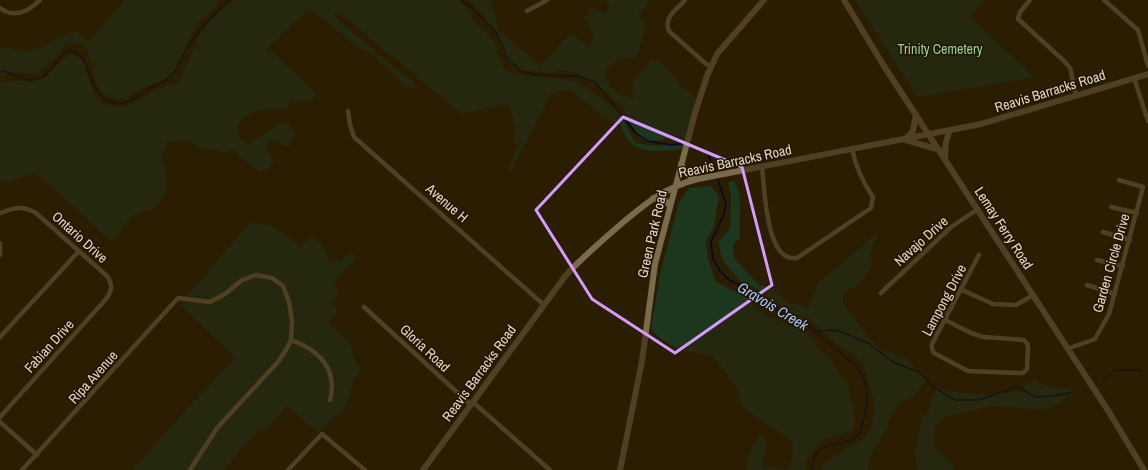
<svg xmlns="http://www.w3.org/2000/svg" width="1148" height="470" font-family="'Archivo Narrow',sans-serif">
<style>
.green{fill:#1d361e}
.lines{fill:none;stroke-linecap:round;stroke-linejoin:round}
.stream{stroke:#00092b;stroke-width:1.5}
.street{stroke:#7b6b4d;stroke-width:4.5}
.secondary{stroke:#7b6b4d;stroke-width:6}
.marked{fill:none;stroke:#d49cfc;stroke-width:3;stroke-linejoin:round}
.labels{text-anchor:middle;dominant-baseline:central;stroke-width:3;stroke-linejoin:round;paint-order:stroke}
.park-label{font-size:14px;fill:#97d498;stroke:#211400}
.street-label{font-size:14px;fill:#e1d8c8;stroke:#211400}
.water-label{font-size:15px;font-style:italic;fill:#a5c8fc;stroke:#211400}
</style>
<rect width="100%" height="100%" fill="#2b1d01"/>
<path class="green" d="M125,0H220L214,9L197,24L173,73L164,80L135,91L127,99L120,100L104,94L98,87L87,49L81,44L70,43L64,46L53,60L36,74L16,72L0,77V47L28,52L76,31L88,42Z
M235,0H458L470,12L475,23L486,32L495,44L503,68L515,75L545,77L575,81L600,97L620,113L635,143L659,146L665,144L674,146L684,145L682,149C656,152 629,156 621,125L601,115L569,89L551,94L511,172L508,169L518,145L513,141L516,132L510,107L503,104L462,114L340,13H334L341,23L415,84V88H408L369,51L360,49L312,10L305,13L266,49L269,53H274L317,94L312,101L290,100L287,110C274,107 242,109 238,125C237,129 239,134 239,137L249,144L282,122L290,124L295,134L289,146H283L275,140L267,142L268,151L274,161L267,169L259,171L248,164L232,149L225,152L200,148L188,140L167,142L161,157C167,172 171,198 154,208C149,211 141,211 136,214C129,217 118,235 112,242L36,173L3,183L0,179V83C11,79 23,83 35,80C51,77 58,59 73,54L82,60L95,95L104,104L117,107L127,106L166,86L179,83L200,34L207,23L218,14L224,6Z
M469,0H494L491,3L499,30L541,66L569,35L576,36L589,48L593,35L585,17L590,8L603,14L610,8L605,0H650L638,16L646,22L639,52L633,58L619,60L605,69V80L614,90L634,100C629,73 639,78 651,59L658,60L673,74L681,87L697,97L686,139L678,136L651,142L642,139L634,130L623,107L614,100L606,91L576,73L564,70L550,73L523,70L510,64L504,55L496,31L474,4Z
M855,0H984L969,17L1030,73L1032,78L918,97Z
M734,181C744,197 738,220 740,238L733,244L734,258L758,284L773,289L788,302L808,309L818,284L878,232L870,253L872,266L858,286L843,291V303L870,339L880,349L906,358L926,380L914,396L903,401L891,413L887,429L869,458L868,470H821L823,463L842,451L856,444L864,438L871,428L875,410L873,396L864,366L854,355L838,345L809,319L792,313L752,286L742,283L723,261L718,242L730,228L731,194L728,183Z
M711,186L719,197L714,226L706,242L708,258L715,280L720,284L746,297L756,308L767,316L807,333L820,349L830,358L838,374L847,382L853,407L855,421L852,431L822,440L805,462L806,470H787C793,461 794,452 792,441L743,408L737,388L713,356C690,353 664,348 651,328L660,275L679,202L689,188Z
M250,222L272,226L301,246L310,237L320,242L328,259L340,262L344,257L353,254L356,258L333,284L337,289V295L330,302L336,307L337,313L328,323L350,342L356,364L361,369L353,380L347,404L343,411L334,416L322,430L318,432L287,406L264,432L260,428L223,470H132L235,357L179,303L203,278Z
M1035,380C1046,389 1058,389 1071,387L1073,394L1066,395L1061,403L1043,410L990,406L944,417L934,428V446L952,464L955,470H917L915,451L920,425L931,406L932,396L936,390L983,395L1022,391L1028,382Z
M759,434L767,439L762,466L785,470H747V460Z"/>
<g class="lines">
<path class="stream" d="M461,0L474,10L497,33L507,58L521,71L537,75L577,76L595,82L636,133L648,141L670,145L686,143
M0,72L3,71L31,81L44,77L67,50C71,51 75,52 78,54C93,65 85,87 109,101C122,109 137,97 147,90C156,85 166,82 173,74C179,67 181,57 186,50C198,30 213,15 230,0
M689,144L707,151L716,174
M717,177L726,204L724,214L711,242L713,259L720,271L729,280L753,291L781,313L801,320L855,365L862,374L867,390L866,408L861,432C845,451 813,435 812,470
M814,332L829,330L839,331L868,343L893,362L919,372L935,388L955,400H978L1017,387L1036,397L1054,396L1072,392
M1103,379L1116,370H1141"/>
<path class="street" d="M685,0C676,10 663,18 669,31L706,64L711,66
M1030,0L1020,12L1018,19L1063,60L1070,68L1076,95
M1104,0L1138,30L1148,66
M0,8C14,19 29,11 40,0
M527,11L547,0
M1134,78L1148,121
M348,111L350,125L354,137L544,305
M762,167C765,188 765,263 797,258L871,208L873,197C862,181 856,168 852,149
M1111,207L1137,213
M0,213C15,208 22,205 36,213L107,276C113,285 112,291 106,299L0,417
M1103,232L1130,240
M0,243V255
M1097,260L1123,266
M1087,285L1115,294
M962,290L993,304L1016,305L1033,295
M881,293L951,227L978,209
M364,307L471,405
M945,320L971,333L983,337L1024,340L1028,345L1027,369L1023,373H1019L968,371L934,353L932,349V344L979,255
M0,337L79,251
M291,340C319,350 338,369 330,400
M1067,349L1095,339L1109,314L1113,299L1143,187L1119,180
M473,402L550,470
M0,422L37,455
M22,470L178,298L210,302L225,294L242,280L256,275L272,278L283,286L289,302L292,321L291,340L286,350L278,362L217,428L190,470
M288,470L322,434L365,470"/>
<path class="secondary" d="M844,0L884,66L1109,412L1144,470
M905,140L913,131L916,114
M906,140L940,150
M945,157L946,142L950,130
M681,164L687,174L695,180
M653,198L665,200L670,206
M423,470L566,275C581,259 597,245 613,231C640,208 663,187 698,179L981,124L1148,74
M620,470L642,361L655,264L695,113L707,76L717,54L764,0"/>
</g>
<path d="M0 0H1148V470H0ZM623,117L742,167L772,285L675,353L592,299L536,210Z" fill="#2b1d01" fill-opacity=".55" fill-rule="evenodd"/>
<path class="marked" d="M623,117L742,167L772,285L675,353L592,299L536,210Z"/>
<g class="labels">
<g class="park-label">
<text x="940" y="49">Trinity Cemetery</text>
</g>
<g class="street-label">
<text transform="translate(1050 91) rotate(-17)">Reavis Barracks Road</text>
<text transform="translate(735 161) rotate(-12)">Reavis Barracks Road</text>
<text transform="translate(447 203) rotate(41)">Avenue H</text>
<text transform="translate(1004 228) rotate(57)">Lemay Ferry Road</text>
<text transform="translate(652 234) rotate(-77)">Green Park Road</text>
<text transform="translate(80 237) rotate(42)">Ontario Drive</text>
<text transform="translate(921 241) rotate(-42)">Navajo Drive</text>
<text transform="translate(1111 263) rotate(-74)">Garden Circle Drive</text>
<text transform="translate(944 300) rotate(-62)">Lampong Drive</text>
<text transform="translate(49 346) rotate(-48)">Fabian Drive</text>
<text transform="translate(425 348) rotate(43)">Gloria Road</text>
<text transform="translate(479 373) rotate(-54)">Reavis Barracks Road</text>
<text transform="translate(93 377) rotate(-48)">Ripa Avenue</text>
</g>
<g class="water-label">
<text transform="translate(773 306) rotate(31)">Gravois Creek</text>
</g>
</g>
</svg>
